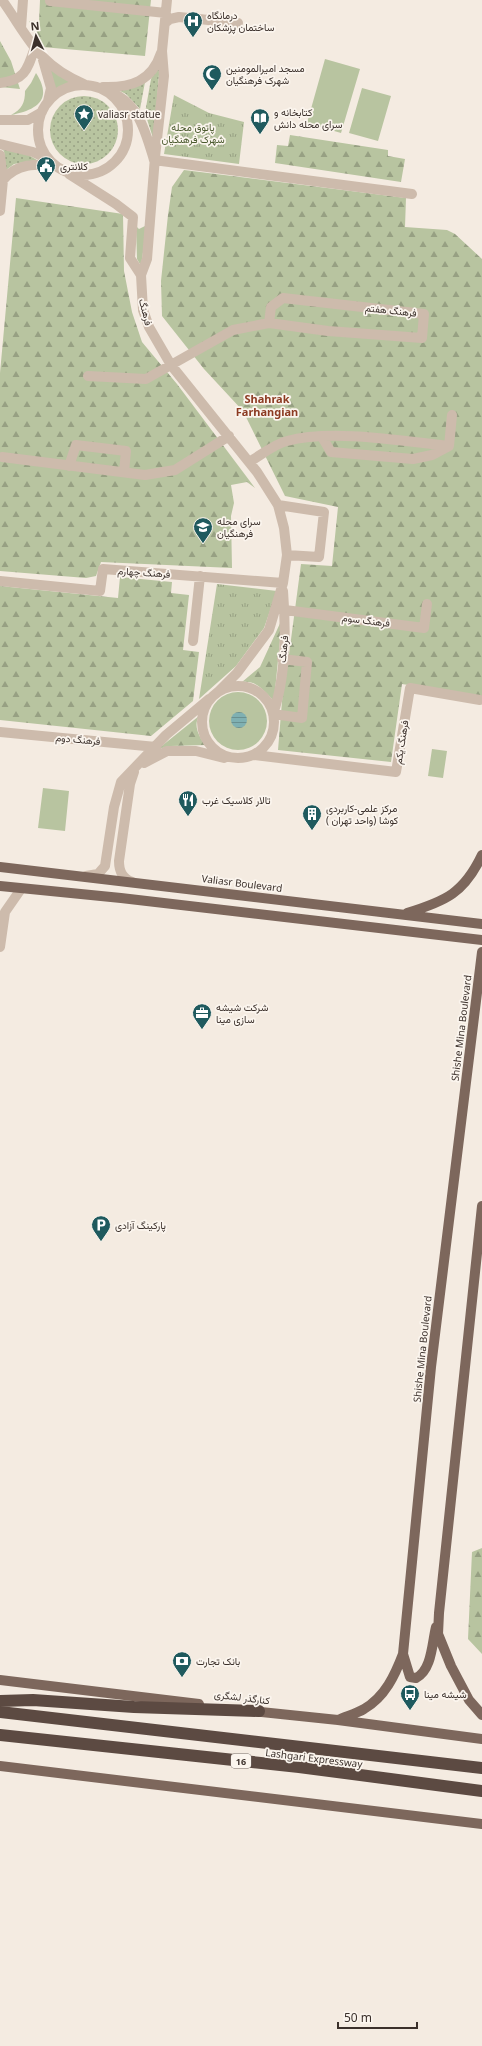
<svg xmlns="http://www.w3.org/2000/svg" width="482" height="2046" font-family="'Noto Sans',Vazirmatn,sans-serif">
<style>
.grass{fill:url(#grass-dots)}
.forest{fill:url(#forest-firs)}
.park{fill:url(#park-tufts)}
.garden{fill:#b8c4a0}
.water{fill:url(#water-rules)}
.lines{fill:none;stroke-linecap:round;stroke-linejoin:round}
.minor{stroke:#cdbbac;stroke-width:10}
.major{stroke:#7d675c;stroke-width:10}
.highway{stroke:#5c4a42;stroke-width:12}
.labels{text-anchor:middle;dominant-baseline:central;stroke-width:3.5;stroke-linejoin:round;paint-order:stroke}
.shield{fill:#fbf5ee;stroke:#756b66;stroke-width:1}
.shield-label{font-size:9px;font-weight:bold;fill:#3b302b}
.poi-label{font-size:10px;fill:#3b302b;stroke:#fbf5ee;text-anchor:start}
.park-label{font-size:10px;fill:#4a5a2e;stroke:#fbf5ee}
.street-label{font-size:10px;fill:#3b302b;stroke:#fbf5ee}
.neighbourhood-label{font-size:11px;font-weight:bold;fill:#8c3b22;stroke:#fbf5ee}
</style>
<defs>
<pattern id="grass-dots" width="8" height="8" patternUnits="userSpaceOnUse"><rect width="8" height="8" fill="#b8c4a0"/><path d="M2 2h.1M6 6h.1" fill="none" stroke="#97a083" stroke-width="1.8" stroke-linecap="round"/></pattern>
<pattern id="forest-firs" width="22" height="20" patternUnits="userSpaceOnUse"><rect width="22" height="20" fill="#b8c4a0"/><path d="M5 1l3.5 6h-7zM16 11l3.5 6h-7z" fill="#97a083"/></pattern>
<pattern id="park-tufts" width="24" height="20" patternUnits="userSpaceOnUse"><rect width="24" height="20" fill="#b8c4a0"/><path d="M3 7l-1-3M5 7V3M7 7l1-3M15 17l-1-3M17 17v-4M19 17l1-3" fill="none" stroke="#97a083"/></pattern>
<pattern id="water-rules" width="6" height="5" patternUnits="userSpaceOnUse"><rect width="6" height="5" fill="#7fb0b2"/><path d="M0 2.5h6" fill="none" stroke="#699091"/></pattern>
</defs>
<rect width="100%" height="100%" fill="#f4ebe1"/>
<path class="grass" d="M160,61L154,141L145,113L151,79Z
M145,82L140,109L126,94L116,89Z
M50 130a34 34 0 1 1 68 0a34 34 0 1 1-68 0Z
M1,148L25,153L37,160L14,164L6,170L4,151Z"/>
<path class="forest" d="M40,0H151L145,56L42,47L29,21L39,22Z
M0,41L11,61L20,89L0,87Z
M290,135L388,150V156L405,159L401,182L275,163L277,145L288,146Z
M184,170L406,198L405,227L447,230L455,234L482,259V697L402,684L391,762L278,750L285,665L288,662L301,564L332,566L338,507L285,496L243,411L204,369L162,316L161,281L168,215L172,187Z
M16,198L123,214L124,271L132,312L142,342L177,384L255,488L247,482L231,485L234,503L231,516L232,568L101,562L96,576L86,578L0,571V373Z
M120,577L172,582L171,593L189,595L183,650L199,652L193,701L151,736L0,720V586L118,598Z
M282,619L274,701C264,691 257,680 242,682L260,667Z
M199,716C193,726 199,736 205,745L171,746L158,749Z
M482,1548V1654L468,1639L472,1552Z"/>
<path class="park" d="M174,95L209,113L244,122L239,164L164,154Z
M217,584L277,591L264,628L236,666L199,699Z"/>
<path class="garden" d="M325,59L360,69L341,133L307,123Z
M48,67L79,83L61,88L53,94Z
M36,73C54,101 35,110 11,115C22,109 25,103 25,91L31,83Z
M362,88L391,96L378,141L349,133Z
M147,225L141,266L137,259L136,226L139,229Z
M209 721a29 29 0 1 1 58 0a29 29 0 1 1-58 0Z
M432,749L447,751L443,778L428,776Z
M43,788L69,791L65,831L38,828Z"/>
<path class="water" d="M231 720a8 8 0 1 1 16 0a8 8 0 1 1-16 0Z"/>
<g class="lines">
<path class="minor" d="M2,0C29,38 38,65 84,84
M167,0L162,51L164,76L155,157L147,259L141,275L143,310L149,327L171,365L257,472L278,505L284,528L287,555L283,583L269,630L237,673L218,692
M50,1L166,13
M165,23L170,19L179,17L238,23
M21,28L23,0
M43,60L51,88L48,101
M0,83C24,80 27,71 34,50
M38 130a45 45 0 1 1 90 0a45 45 0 1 1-90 0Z
M103,87C131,88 152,81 161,53
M105,90C138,100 145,130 154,160L412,194
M0,120H28L42,112
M0,144L33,152L48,159
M0,155L3,180L0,211
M69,174L116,204L133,217L130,258L141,275
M3,180C17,163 36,164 55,165
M88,376L146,379L233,330L269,323L328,331L422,338L424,314L283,298L271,307L269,323
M322,437L331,452L413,459L432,455L449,446L452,415
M2,457L145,475L175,470L229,436
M249,462C260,456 274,444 287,441C332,429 402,441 449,446
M69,466L76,445L126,451L124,472
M278,505L324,512L319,557L287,555
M0,581L100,591L103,569L283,583
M285,610L424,628L427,604
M193,641L200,576
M282,659L307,662L302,718L273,714C286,677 286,629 283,591
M202 722a36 36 0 1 1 72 0a36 36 0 1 1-72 0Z
M0,732L156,747
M254,755L396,772L410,688L480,700
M144,763L167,751H196L224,758
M86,876L98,874L105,866L114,807L121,782L166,735L209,699
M132,882C122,878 119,871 119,861L130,784L134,772
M0,947L5,912L21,889"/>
<path class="major" d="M0,867L482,924
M0,886L121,898L482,940
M407,913C446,901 464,893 482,855
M482,1206L439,1613L438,1634L451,1666L469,1700L482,1715
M403,1654L410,1677L416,1678C432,1670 432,1643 436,1627
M0,1680L199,1704
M252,1711L338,1720L482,1739
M338,1720C346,1716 356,1714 364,1709C385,1697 395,1675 403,1654L431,1367L482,952
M0,1766L482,1824"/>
<path class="highway" d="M0,1701L33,1700L134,1707L259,1711
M0,1712L482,1768
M0,1735L299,1767L482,1791"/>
</g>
<defs>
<symbol id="hospital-pin" viewBox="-11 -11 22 30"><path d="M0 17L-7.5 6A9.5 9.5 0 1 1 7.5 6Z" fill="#1f5a5e" stroke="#fbf5ee"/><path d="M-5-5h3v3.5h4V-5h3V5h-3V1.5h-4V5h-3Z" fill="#fff"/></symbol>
<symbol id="mosque-pin" viewBox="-11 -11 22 30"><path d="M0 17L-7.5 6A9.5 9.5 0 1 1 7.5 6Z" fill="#1f5a5e" stroke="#fbf5ee"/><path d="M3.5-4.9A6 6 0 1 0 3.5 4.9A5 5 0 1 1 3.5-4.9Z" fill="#fff"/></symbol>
<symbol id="sight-pin" viewBox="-11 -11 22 30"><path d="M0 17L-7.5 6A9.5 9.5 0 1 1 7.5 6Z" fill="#1f5a5e" stroke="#fbf5ee"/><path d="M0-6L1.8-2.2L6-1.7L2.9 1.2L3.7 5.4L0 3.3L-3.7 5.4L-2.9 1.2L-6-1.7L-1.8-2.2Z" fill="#fff"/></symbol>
<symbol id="library-pin" viewBox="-11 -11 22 30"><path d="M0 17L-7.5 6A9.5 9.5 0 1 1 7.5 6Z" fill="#1f5a5e" stroke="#fbf5ee"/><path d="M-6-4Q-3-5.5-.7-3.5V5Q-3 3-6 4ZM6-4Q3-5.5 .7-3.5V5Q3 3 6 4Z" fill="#fff"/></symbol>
<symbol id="civic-pin" viewBox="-11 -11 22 30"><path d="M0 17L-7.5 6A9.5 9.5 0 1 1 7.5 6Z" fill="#1f5a5e" stroke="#fbf5ee"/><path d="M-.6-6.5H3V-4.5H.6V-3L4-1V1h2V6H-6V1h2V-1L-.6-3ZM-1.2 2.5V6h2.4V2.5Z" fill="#fff"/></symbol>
<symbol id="school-pin" viewBox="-11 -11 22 30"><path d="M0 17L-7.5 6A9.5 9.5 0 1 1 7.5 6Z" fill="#1f5a5e" stroke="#fbf5ee"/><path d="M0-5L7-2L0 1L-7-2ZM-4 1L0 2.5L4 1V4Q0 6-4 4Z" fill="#fff"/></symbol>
<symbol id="restaurant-pin" viewBox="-11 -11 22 30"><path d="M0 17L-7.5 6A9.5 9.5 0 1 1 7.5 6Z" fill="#1f5a5e" stroke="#fbf5ee"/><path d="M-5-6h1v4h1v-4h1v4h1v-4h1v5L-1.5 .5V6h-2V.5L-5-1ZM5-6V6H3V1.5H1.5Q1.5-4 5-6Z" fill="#fff"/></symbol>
<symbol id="building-pin" viewBox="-11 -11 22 30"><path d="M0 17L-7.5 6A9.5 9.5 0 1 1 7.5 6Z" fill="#1f5a5e" stroke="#fbf5ee"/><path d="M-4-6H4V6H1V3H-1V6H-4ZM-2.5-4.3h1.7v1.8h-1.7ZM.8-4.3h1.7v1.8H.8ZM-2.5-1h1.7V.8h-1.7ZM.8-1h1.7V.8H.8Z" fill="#fff"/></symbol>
<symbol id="office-pin" viewBox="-11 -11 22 30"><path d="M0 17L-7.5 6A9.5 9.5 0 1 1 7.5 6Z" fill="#1f5a5e" stroke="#fbf5ee"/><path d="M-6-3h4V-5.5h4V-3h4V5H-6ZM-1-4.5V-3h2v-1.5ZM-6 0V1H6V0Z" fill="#fff"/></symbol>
<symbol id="parking-pin" viewBox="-11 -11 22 30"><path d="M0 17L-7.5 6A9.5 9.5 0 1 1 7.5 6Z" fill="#1f5a5e" stroke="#fbf5ee"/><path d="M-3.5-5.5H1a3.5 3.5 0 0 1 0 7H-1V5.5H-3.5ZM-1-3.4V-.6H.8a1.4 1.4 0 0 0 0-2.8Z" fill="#fff"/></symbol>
<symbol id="bank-pin" viewBox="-11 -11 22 30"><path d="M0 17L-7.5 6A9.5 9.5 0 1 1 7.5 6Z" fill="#1f5a5e" stroke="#fbf5ee"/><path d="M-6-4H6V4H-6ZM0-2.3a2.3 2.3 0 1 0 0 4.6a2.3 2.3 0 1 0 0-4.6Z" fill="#fff"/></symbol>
<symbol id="bus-pin" viewBox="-11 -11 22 30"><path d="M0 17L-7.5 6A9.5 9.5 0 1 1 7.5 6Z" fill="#1f5a5e" stroke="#fbf5ee"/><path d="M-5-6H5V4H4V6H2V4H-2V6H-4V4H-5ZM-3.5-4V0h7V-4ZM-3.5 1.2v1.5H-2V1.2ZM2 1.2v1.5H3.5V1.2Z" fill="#fff"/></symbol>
</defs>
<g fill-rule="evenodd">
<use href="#hospital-pin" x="182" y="10" width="22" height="30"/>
<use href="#mosque-pin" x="201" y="63" width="22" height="30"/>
<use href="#sight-pin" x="73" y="103" width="22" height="30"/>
<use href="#library-pin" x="249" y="107" width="22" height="30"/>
<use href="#civic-pin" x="35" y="155" width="22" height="30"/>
<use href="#school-pin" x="192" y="516" width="22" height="30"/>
<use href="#restaurant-pin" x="177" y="789" width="22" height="30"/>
<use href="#building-pin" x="301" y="803" width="22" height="30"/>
<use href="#office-pin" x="191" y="1002" width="22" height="30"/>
<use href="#parking-pin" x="90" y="1214" width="22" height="30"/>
<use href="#bank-pin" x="171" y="1650" width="22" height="30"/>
<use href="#bus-pin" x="399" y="1683" width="22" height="30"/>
</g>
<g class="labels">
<rect class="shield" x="231" y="1754" width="20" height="14" rx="3"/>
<g class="shield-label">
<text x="241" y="1761">16</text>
</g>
<g class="poi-label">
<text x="207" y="15">درمانگاه<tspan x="207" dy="12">ساختمان پزشکان</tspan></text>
<text x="226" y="68">مسجد امیرالمومنین<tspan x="226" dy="12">شهرک فرهنگیان</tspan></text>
<text x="274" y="112">کتابخانه و<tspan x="274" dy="12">سرای محله دانش</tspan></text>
<text x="98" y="114">valiasr statue</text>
<text x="60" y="166">کلانتری</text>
<text x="217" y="521">سرای محله<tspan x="217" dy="12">فرهنگیان</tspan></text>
<text x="202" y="800">تالار کلاسیک غرب</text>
<text x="326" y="808">مرکز علمی-کاربردی<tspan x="326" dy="12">کوشا (واحد تهران )</tspan></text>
<text x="216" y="1007">شرکت شیشه<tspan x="216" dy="12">سازی مینا</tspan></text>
<text x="115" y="1225">پارکینگ آزادی</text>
<text x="196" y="1661">بانک تجارت</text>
<text x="424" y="1694">شیشه مینا</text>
</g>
<g class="park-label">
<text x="193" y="127">پاتوق محله<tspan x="193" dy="12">شهرک فرهنگیان</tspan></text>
</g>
<g class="street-label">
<text transform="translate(391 310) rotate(6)">فرهنگ هفتم</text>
<text transform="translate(146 312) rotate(76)">فرهنگ</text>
<text transform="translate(144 572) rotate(4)">فرهنگ چهارم</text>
<text transform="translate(366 620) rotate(7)">فرهنگ سوم</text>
<text transform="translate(283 649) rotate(-85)">فرهنگ</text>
<text transform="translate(78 739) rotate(5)">فرهنگ دوم</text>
<text transform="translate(401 742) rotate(-81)">فرهنگ یکم</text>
<text transform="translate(242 883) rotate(7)">Valiasr Boulevard</text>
<text transform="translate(461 1028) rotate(-83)">Shishe Mina Boulevard</text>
<text transform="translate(422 1349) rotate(-84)">Shishe Mina Boulevard</text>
<text transform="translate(242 1697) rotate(7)">کنارگذر لشگری</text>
<text transform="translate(314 1758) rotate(7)">Lashgari Expressway</text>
</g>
<g class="neighbourhood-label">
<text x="267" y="398">Shahrak<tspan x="267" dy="13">Farhangian</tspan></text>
</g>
</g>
<g transform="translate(36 36) rotate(354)" stroke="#fbf5ee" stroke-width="3" paint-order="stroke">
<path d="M0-3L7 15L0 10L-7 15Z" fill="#3b302b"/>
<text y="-6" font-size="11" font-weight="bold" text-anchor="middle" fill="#3b302b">N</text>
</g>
<path d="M338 2022v6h79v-6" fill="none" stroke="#3b302b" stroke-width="2"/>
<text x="344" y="2022" font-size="12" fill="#3b302b" stroke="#fbf5ee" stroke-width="3" paint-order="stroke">50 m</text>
</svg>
